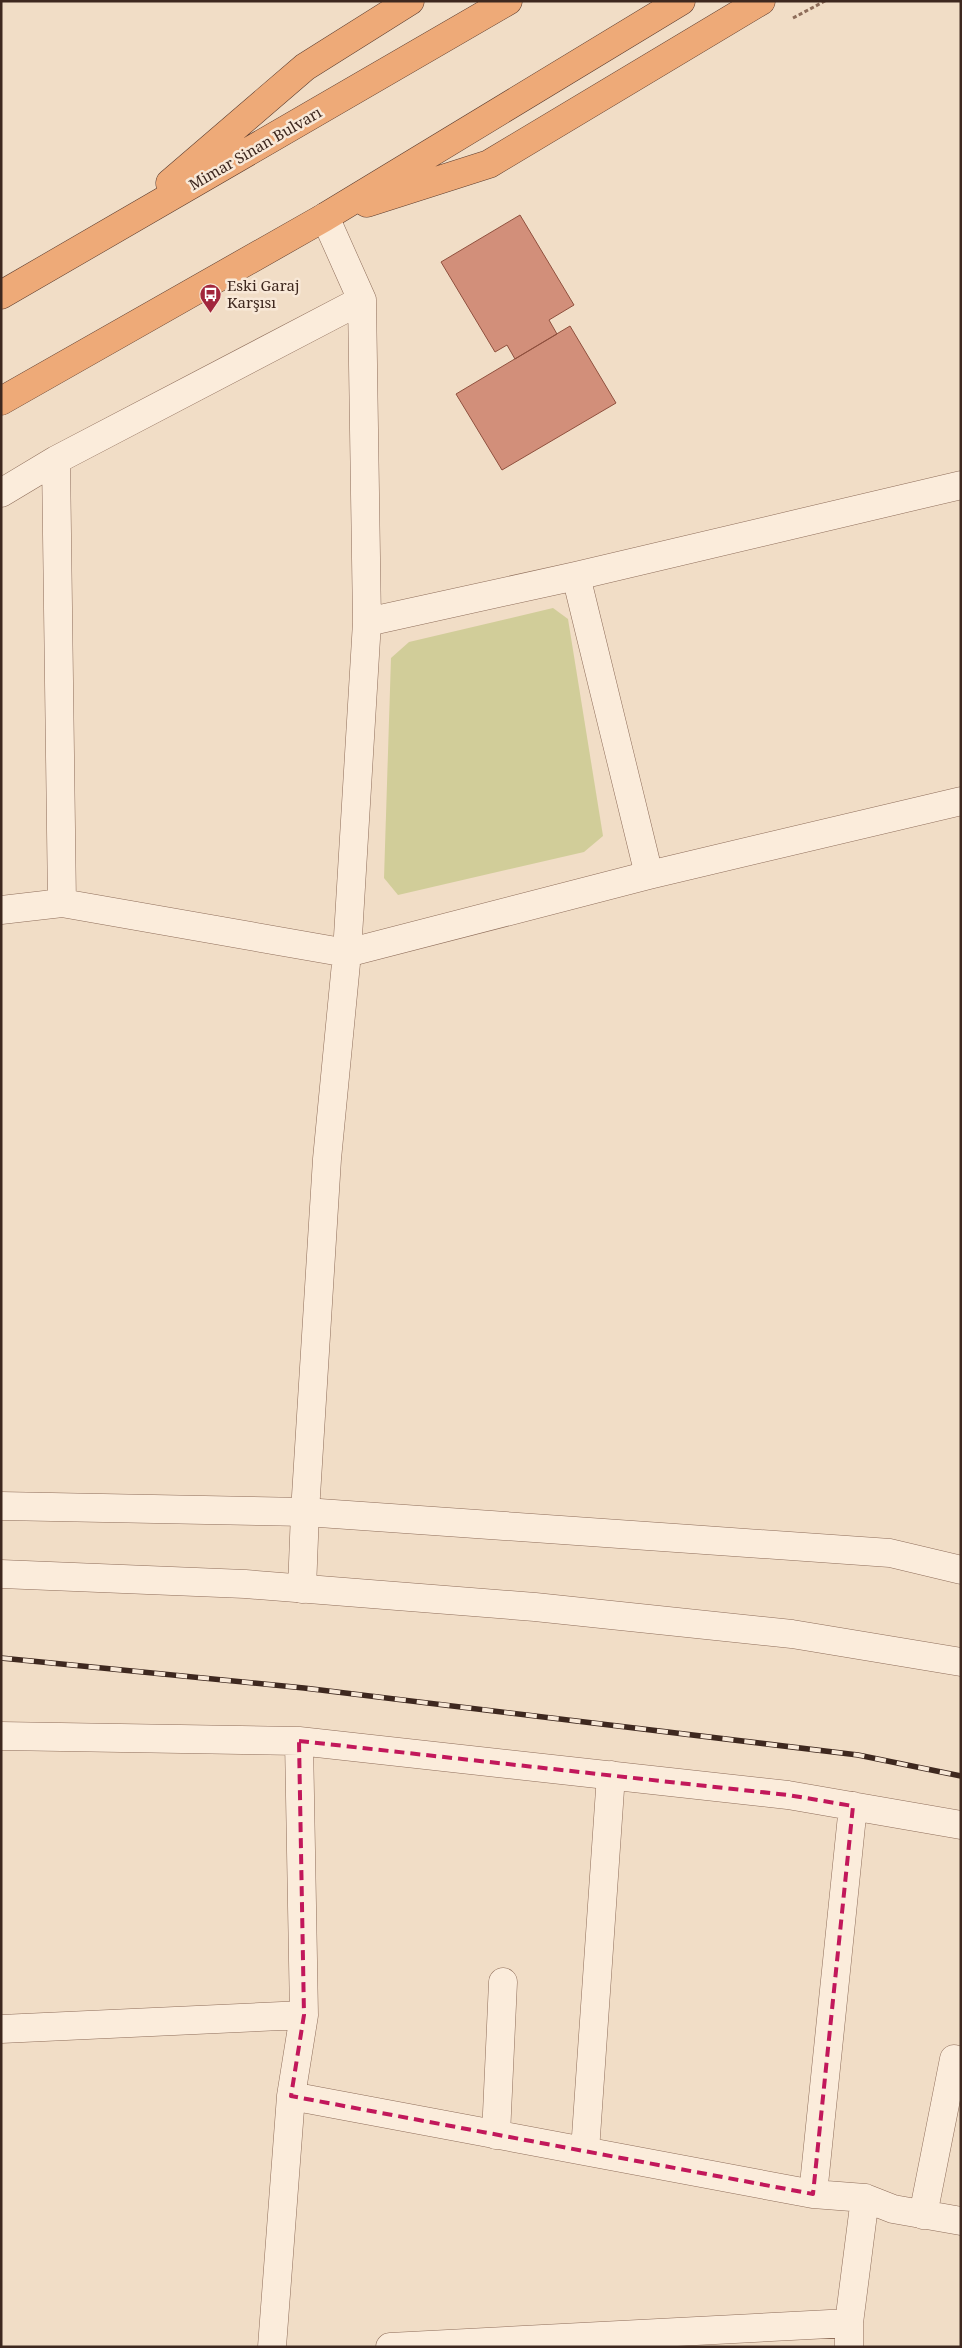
<svg xmlns="http://www.w3.org/2000/svg" width="962" height="2348" font-family="'Noto Serif',serif">
<style>
.green{fill:#d1cd99}
.building{fill:#d28f7a;stroke:#8f503e}
.lines{fill:none;stroke-linecap:round;stroke-linejoin:round}
.minor-casing{stroke:#8e6d5a;stroke-width:29}
.tertiary-casing{stroke:#8e6d5a;stroke-width:29}
.trunk-casing{stroke:#5c3c2e;stroke-width:29}
.path{stroke:#8e6d5a;stroke-width:3;stroke-dasharray:4 2.5;stroke-linecap:butt}
.minor{stroke:#fbecdb;stroke-width:28}
.tertiary{stroke:#fbecdb;stroke-width:28}
.trunk{stroke:#eeaa78;stroke-width:28}
.rail-casing{stroke:#3e281f;stroke-width:5.5}
.rail{stroke:#f8e8d7;stroke-width:4;stroke-dasharray:11;stroke-linecap:butt}
.marked{fill:none;stroke:#c2185b;stroke-width:4;stroke-dasharray:10 6;stroke-linejoin:round}
.labels{text-anchor:middle;dominant-baseline:central;stroke-width:5;stroke-linejoin:round;paint-order:stroke}
.street-label{font-size:15px;fill:#3e281f;stroke:#f8e8d7}
.poi-label{font-size:15px;fill:#3e281f;stroke:#f8e8d7;text-anchor:start}
</style>
<rect width="100%" height="100%" fill="#f1ddc6"/>
<path class="green" d="M553,608L568,619L603,836L584,852L398,895L384,878L391,658L409,642Z"/>
<path class="building" d="M520,215L574,305L549,320L557,334L515,359L507,345L495,352L441,262Z
M570,326L616,403L502,470L456,394Z"/>
<g class="lines">
<defs>
<path id="minor" d="M56,460L62,903
M1,493L56,460L362,300
M576,576L649,875
M367,622L576,576L961,485
M1,910L62,903L347,953L649,875L961,801
M302,1589L305,1512L327,1159L347,953L367,622L362,300L325,217
M1,1736L299,1741L788,1795L961,1825
M1,2029L304,2015
M291,2096L813,2194L865,2198L893,2209L961,2221
M496,2135L503,1982
M585,2151L611,1775
M813,2194L853,1806
M923,2215L954,2059
M272,2347L291,2096L304,2015L299,1741
M390,2347L849,2323
M849,2347V2323L865,2198"/>
<path id="tertiary" d="M1,1506L305,1512L890,1553L961,1570
M1,1574L245,1584L535,1607L792,1634L961,1662"/>
<path id="trunk" d="M170,183L305,67L410,1
M367,203L489,164L761,1
M1,295L508,1
M1,401L325,217L681,1"/>
</defs>
<use href="#minor" class="minor-casing"/>
<use href="#tertiary" class="tertiary-casing"/>
<use href="#trunk" class="trunk-casing"/>
<path class="path" d="M793,18L825,1"/>
<use href="#minor" class="minor"/>
<use href="#tertiary" class="tertiary"/>
<use href="#trunk" class="trunk"/>
<defs>
<path id="rail" d="M1,1658L304,1688L858,1755L961,1776"/>
</defs>
<use href="#rail" class="rail-casing"/>
<use href="#rail" class="rail"/>
</g>
<path class="marked" d="M299,1741L788,1795L853,1806L813,2194L291,2096L304,2015Z"/>
<defs>
<symbol id="bus-pin" viewBox="-11 -11 22 30"><path d="M0 17L-7.5 6A9.5 9.5 0 1 1 7.5 6Z" fill="#a2263c" stroke="#f8e8d7"/><path d="M-5-6H5V4H4V6H2V4H-2V6H-4V4H-5ZM-3.5-4V0h7V-4ZM-3.5 1.2v1.5H-2V1.2ZM2 1.2v1.5H3.5V1.2Z" fill="#fff"/></symbol>
</defs>
<g fill-rule="evenodd">
<use href="#bus-pin" x="198" y="282" width="25" height="34"/>
</g>
<g class="labels">
<g class="street-label">
<text transform="translate(255 148) rotate(-30)">Mimar Sinan Bulvarı</text>
</g>
<g class="poi-label">
<text x="227" y="285">Eski Garaj<tspan x="227" dy="17">Karşısı</tspan></text>
</g>
</g>
<rect width="962" height="2348" fill="none" stroke="#3e281f" stroke-width="5"/>
</svg>
